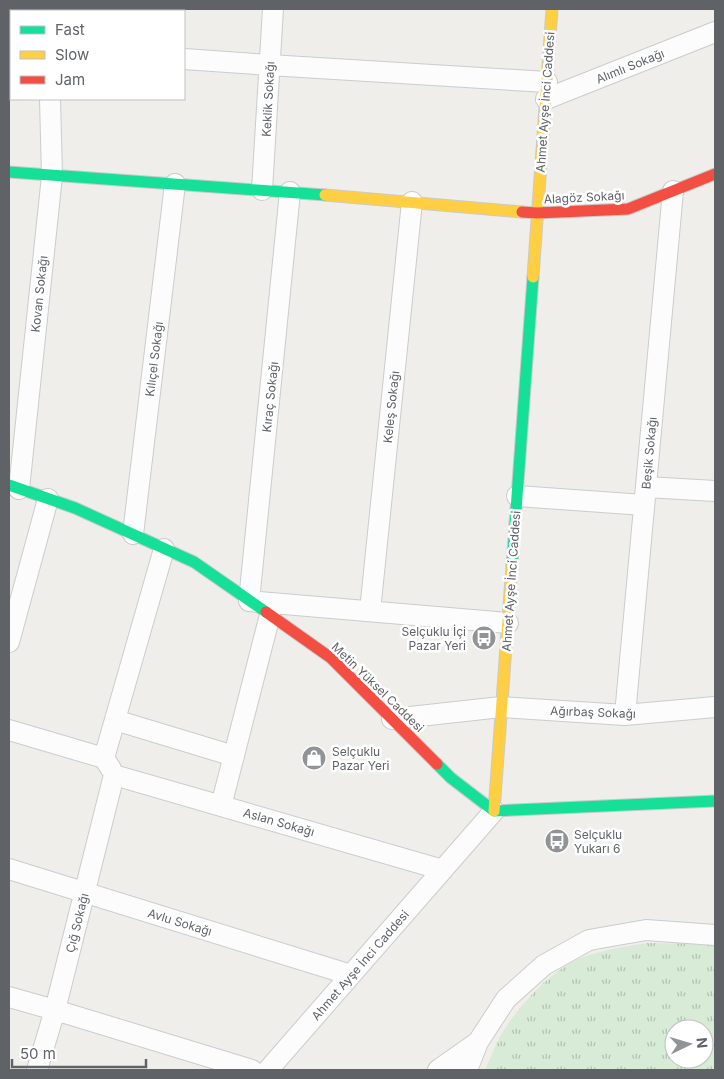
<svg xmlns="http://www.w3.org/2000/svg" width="724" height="1079" font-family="Inter,sans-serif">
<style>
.park{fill:url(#park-tufts);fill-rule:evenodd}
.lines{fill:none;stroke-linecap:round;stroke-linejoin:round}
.street-casing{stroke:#cbcccc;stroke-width:22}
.fast-casing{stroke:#cacacb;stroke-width:13}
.slow-casing{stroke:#cacacb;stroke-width:13}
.jam-casing{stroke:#cacacb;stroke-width:13}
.street{stroke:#fdfcfc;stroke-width:20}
.fast{stroke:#16e098;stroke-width:11}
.slow{stroke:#ffcf43;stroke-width:11}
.jam{stroke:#f24e42;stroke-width:11}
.labels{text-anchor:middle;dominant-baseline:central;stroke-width:5;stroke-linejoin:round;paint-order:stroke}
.street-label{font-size:12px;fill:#5f6368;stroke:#fff}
.poi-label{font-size:12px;fill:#5f6368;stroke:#fff;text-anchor:start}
</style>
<defs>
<pattern id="park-tufts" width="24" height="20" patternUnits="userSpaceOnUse" patternTransform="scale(1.25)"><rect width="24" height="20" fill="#d8ebd6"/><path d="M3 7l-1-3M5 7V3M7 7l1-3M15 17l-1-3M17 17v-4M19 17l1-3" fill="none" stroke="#b2c2b1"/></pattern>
</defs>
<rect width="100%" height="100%" fill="#efeeea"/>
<path class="park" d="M647,943L715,944V1070H485C490,1059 495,1046 501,1035C517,1007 553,968 583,957C604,950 626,946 647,943ZM674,1029H704V1059H674Z"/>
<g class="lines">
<defs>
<path id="street" d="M50,11V9
M9,46H11
M184,59L269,65L547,82
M546,99L715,32
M262,190L273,9
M290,192L249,601L508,623
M646,487L715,491
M19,489L52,176L50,99
M517,496L644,505
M133,534L175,184
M370,611L412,202
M9,642L48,499
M625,715L673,191
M392,719L501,707L625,715L715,707
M115,720L234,756
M9,730L104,758L111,769
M104,758L164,549
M114,775L443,870
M221,806L270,615
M9,869L351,975
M9,997L55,1010L252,1070
M37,1070L55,1010L114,775
M268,1070L494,811
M438,1070L441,1068L478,1042
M467,1070L478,1042L506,999L544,965L589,940L646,930L715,935"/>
<path id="fast" d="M9,172L325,195
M9,485L75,508L194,562L266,612
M512,565L533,277
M437,764L451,778L494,811L715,801"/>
<path id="slow" d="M325,195L522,212
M533,277L552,9
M494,811L512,565"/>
<path id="jam" d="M522,212L537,213L628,209L715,174
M266,612L331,658L437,764"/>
</defs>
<use href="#street" class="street-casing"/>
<use href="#fast" class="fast-casing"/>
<use href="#slow" class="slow-casing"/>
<use href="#jam" class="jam-casing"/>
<use href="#street" class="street"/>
<use href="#fast" class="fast"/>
<use href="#slow" class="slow"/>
<use href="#jam" class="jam"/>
</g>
<defs>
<symbol id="bus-disc" viewBox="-11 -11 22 22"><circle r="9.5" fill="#919496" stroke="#fff"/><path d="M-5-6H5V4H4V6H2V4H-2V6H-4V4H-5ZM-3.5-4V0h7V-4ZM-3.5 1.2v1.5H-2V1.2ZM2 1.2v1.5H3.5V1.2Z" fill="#fff"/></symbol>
<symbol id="shop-disc" viewBox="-11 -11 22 22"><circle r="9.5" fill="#919496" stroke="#fff"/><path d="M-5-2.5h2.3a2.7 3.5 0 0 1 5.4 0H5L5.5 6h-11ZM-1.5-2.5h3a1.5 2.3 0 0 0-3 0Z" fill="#fff"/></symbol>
</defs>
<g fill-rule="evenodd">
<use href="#bus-disc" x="470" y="624" width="28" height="28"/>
<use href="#shop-disc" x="300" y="744" width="28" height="28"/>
<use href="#bus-disc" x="543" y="827" width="28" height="28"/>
</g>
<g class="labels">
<g class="street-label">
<text transform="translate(630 66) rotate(-22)">Alımlı Sokağı</text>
<text transform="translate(268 99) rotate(-87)">Keklik Sokağı</text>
<text transform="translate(545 102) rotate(-86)">Ahmet Ayşe İnci Caddesi</text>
<text transform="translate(584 197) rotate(-3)">Alagöz Sokağı</text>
<text transform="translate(39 294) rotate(-84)">Kovan Sokağı</text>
<text transform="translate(154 359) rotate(-83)">Kılıçel Sokağı</text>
<text transform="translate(270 397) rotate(-84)">Kıraç Sokağı</text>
<text transform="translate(391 407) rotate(-84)">Keleş Sokağı</text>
<text transform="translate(649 453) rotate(-85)">Beşik Sokağı</text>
<text transform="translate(511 581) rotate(-86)">Ahmet Ayşe İnci Caddesi</text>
<text transform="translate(378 687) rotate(44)">Metin Yüksel Caddesi</text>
<text transform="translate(593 712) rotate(2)">Ağırbaş Sokağı</text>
<text transform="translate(279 822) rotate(16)">Aslan Sokağı</text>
<text transform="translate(180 922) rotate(17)">Avlu Sokağı</text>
<text transform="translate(77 923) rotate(-76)">Çığ Sokağı</text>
<text transform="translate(360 965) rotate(-49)">Ahmet Ayşe İnci Caddesi</text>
</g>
<g class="poi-label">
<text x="466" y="631" text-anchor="end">Selçuklu İçi<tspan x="466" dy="14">Pazar Yeri</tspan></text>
<text x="332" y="751">Selçuklu<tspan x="332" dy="14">Pazar Yeri</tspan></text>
<text x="574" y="834">Selçuklu<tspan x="574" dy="14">Yukarı 6</tspan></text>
</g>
</g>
<rect width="724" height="1079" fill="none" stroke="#5f6368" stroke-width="20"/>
<rect x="10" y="10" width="175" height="90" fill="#ffffff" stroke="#bfc1c3"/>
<rect x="20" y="26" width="25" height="8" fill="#16e098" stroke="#bfc1c3"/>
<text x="55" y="35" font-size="15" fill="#5f6368">Fast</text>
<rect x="20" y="51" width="25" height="8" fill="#ffcf43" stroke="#bfc1c3"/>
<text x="55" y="60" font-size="15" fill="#5f6368">Slow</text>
<rect x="20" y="76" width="25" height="8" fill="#f24e42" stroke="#bfc1c3"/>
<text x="55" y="85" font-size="15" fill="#5f6368">Jam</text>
<g transform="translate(689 1044) rotate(85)"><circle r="24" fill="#ffffff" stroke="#bfc1c3"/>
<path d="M0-4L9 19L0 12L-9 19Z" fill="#919496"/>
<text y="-8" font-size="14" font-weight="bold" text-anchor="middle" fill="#5f6368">N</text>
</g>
<path d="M12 1059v8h134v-8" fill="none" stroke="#5f6368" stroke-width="2.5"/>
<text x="20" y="1059" font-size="15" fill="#5f6368" stroke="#ffffff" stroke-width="4" paint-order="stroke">50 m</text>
</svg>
